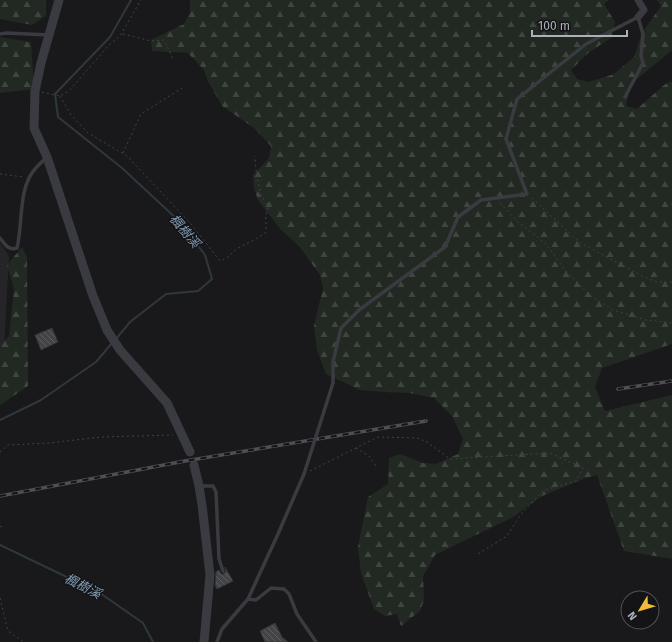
<svg xmlns="http://www.w3.org/2000/svg" width="672" height="642" font-family="'Fira Sans','Noto Sans TC',sans-serif">
<style>
.built{fill:#252528}
.forest{fill:url(#forest-firs)}
.lines{fill:none;stroke-linecap:round;stroke-linejoin:round}
.stream{stroke:#2f373f;stroke-width:2}
.building{fill:url(#building-back-hatch);stroke:#333337}
.path{stroke:#404247;stroke-width:1;stroke-dasharray:2 3;stroke-linecap:butt}
.service{stroke:#3a3b40;stroke-width:3.5}
.minor{stroke:#3a3b40;stroke-width:7}
.tertiary{stroke:#3a3b40;stroke-width:9}
.rail-casing{stroke:#4d4f55;stroke-width:3.5}
.rail{stroke:#141416;stroke-width:2;stroke-dasharray:6;stroke-linecap:butt}
.service-bridge{stroke:#3a3b40;stroke-width:3.5}
.labels{text-anchor:middle;dominant-baseline:central;stroke-width:3;stroke-linejoin:round;paint-order:stroke}
.water-label{font-size:13px;font-style:italic;fill:#839cb5;stroke:#141416}
</style>
<defs>
<pattern id="forest-firs" width="22" height="20" patternUnits="userSpaceOnUse"><rect width="22" height="20" fill="#212922"/><path d="M5 1l3.5 6h-7zM16 11l3.5 6h-7z" fill="#3f4640"/></pattern>
<pattern id="building-back-hatch" width="6" height="6" patternUnits="userSpaceOnUse"><rect width="6" height="6" fill="#434448"/><path d="M-1 5l2 2M0 0l6 6M5-1l2 2" fill="none" stroke="#5b5c60"/></pattern>
</defs>
<rect width="100%" height="100%" fill="#19191b"/>
<path class="built" d="M0,243L9,256L4,349L0,351Z"/>
<path class="forest" d="M0,0H46V16L32,25L0,19Z
M190,0H609L604,4L615,22L612,37L587,54L571,70L577,79L589,82L614,74L634,57L642,33L661,6L657,0H672V50L631,84L626,106L637,109L664,85L672,81V344L602,368L595,387L605,411L672,395V559L624,551L597,475L586,478L542,496L513,517L435,555L423,576L424,600L420,611L401,626L397,614L385,616L374,609L361,573L358,547L368,497L388,484L389,458L400,454L423,463L436,464L458,454L463,439L452,416L434,398L410,393L385,392L360,390L326,374L317,350L314,326L323,288L320,275L299,246L281,230L258,200L254,188L253,175L269,158L271,146L254,128L222,106L208,81L204,70L188,53L152,51L151,40L184,24L190,13Z
M0,37L31,42L34,89L0,93Z
M22,247L27,257L28,386L0,405V346L9,336L14,289L7,265Z"/>
<g class="lines">
<path class="stream" d="M116,339L130,322L166,294L198,291L212,279L205,255L179,221L122,168L58,117L55,94L110,37L131,0
M0,420L41,400L96,362L112,343
M0,545L100,593L143,623L153,642"/>
</g>
<path class="building" d="M52,328L58,342L41,350L35,335Z
M225,567L233,581L217,589L215,585L216,572L219,570L221,574H224L226,571Z
M275,623L282,637L288,642H265L260,631Z"/>
<g class="lines">
<path class="path" d="M123,34L151,41L164,40L174,61
M42,92L60,96L69,91L110,44L120,36L141,0
M60,96L71,115L88,133L127,156L191,224L220,261C230,257 230,254 238,248C247,243 258,239 266,232V214L268,208C258,191 256,175 255,156
M123,153L141,114L182,88
M0,174L24,177
M532,198L579,242L644,277L657,282H672
M500,203L518,222L546,244L565,270L591,296L613,310L646,320L672,323
M671,204H672
M356,448L369,456L376,466
M0,452L8,445L49,443L101,437L173,435
M310,471L378,437L417,438L427,442L450,459L550,453L583,468L576,481L544,490L521,514L507,536L478,554
M0,526L4,528
M0,598L8,631L24,642"/>
<path class="service" d="M0,34L6,33L49,35
M0,238C5,244 8,251 17,248C23,224 18,188 35,169C38,165 42,162 46,158
M333,383V362L341,328L359,310L445,247L458,217L481,200L527,194L506,139L517,99L586,44L638,17L643,34L641,56L643,63L625,97
M201,486H213L216,492L219,559L223,571
M248,599L256,600L271,588L284,589L289,594L297,614L316,642
M217,642L222,629L248,599L278,534L304,474"/>
<path class="minor" d="M638,0L644,10L638,17"/>
<path class="tertiary" d="M59,0L41,63L35,91L34,128L47,157L93,296L107,330L120,350L167,403L190,452
M194,465L199,486L202,505L210,575L204,642"/>
<defs>
<path id="rail" d="M618,389L672,381
M0,496L185,461L426,421"/>
</defs>
<use href="#rail" class="rail-casing"/>
<use href="#rail" class="rail"/>
<path class="service-bridge" d="M304,474L333,383"/>
</g>
<g class="labels">
<g class="water-label">
<text transform="translate(185 231) rotate(50)">楓樹溪</text>
<text transform="translate(83 586) rotate(27)">楓樹溪</text>
</g>
</g>
<g transform="translate(640 610) rotate(232)"><circle r="19" fill="#141416" stroke="#515258"/>
<path d="M0-3L7 15L0 10L-7 15Z" fill="#f0bb3c"/>
<text y="-6" font-size="11" font-weight="bold" text-anchor="middle" fill="#acb0bb">N</text>
</g>
<path d="M532 30v6h95v-6" fill="none" stroke="#acb0bb" stroke-width="2"/>
<text x="538" y="30" font-size="12" fill="#acb0bb" stroke="#141416" stroke-width="3" paint-order="stroke">100 m</text>
</svg>
